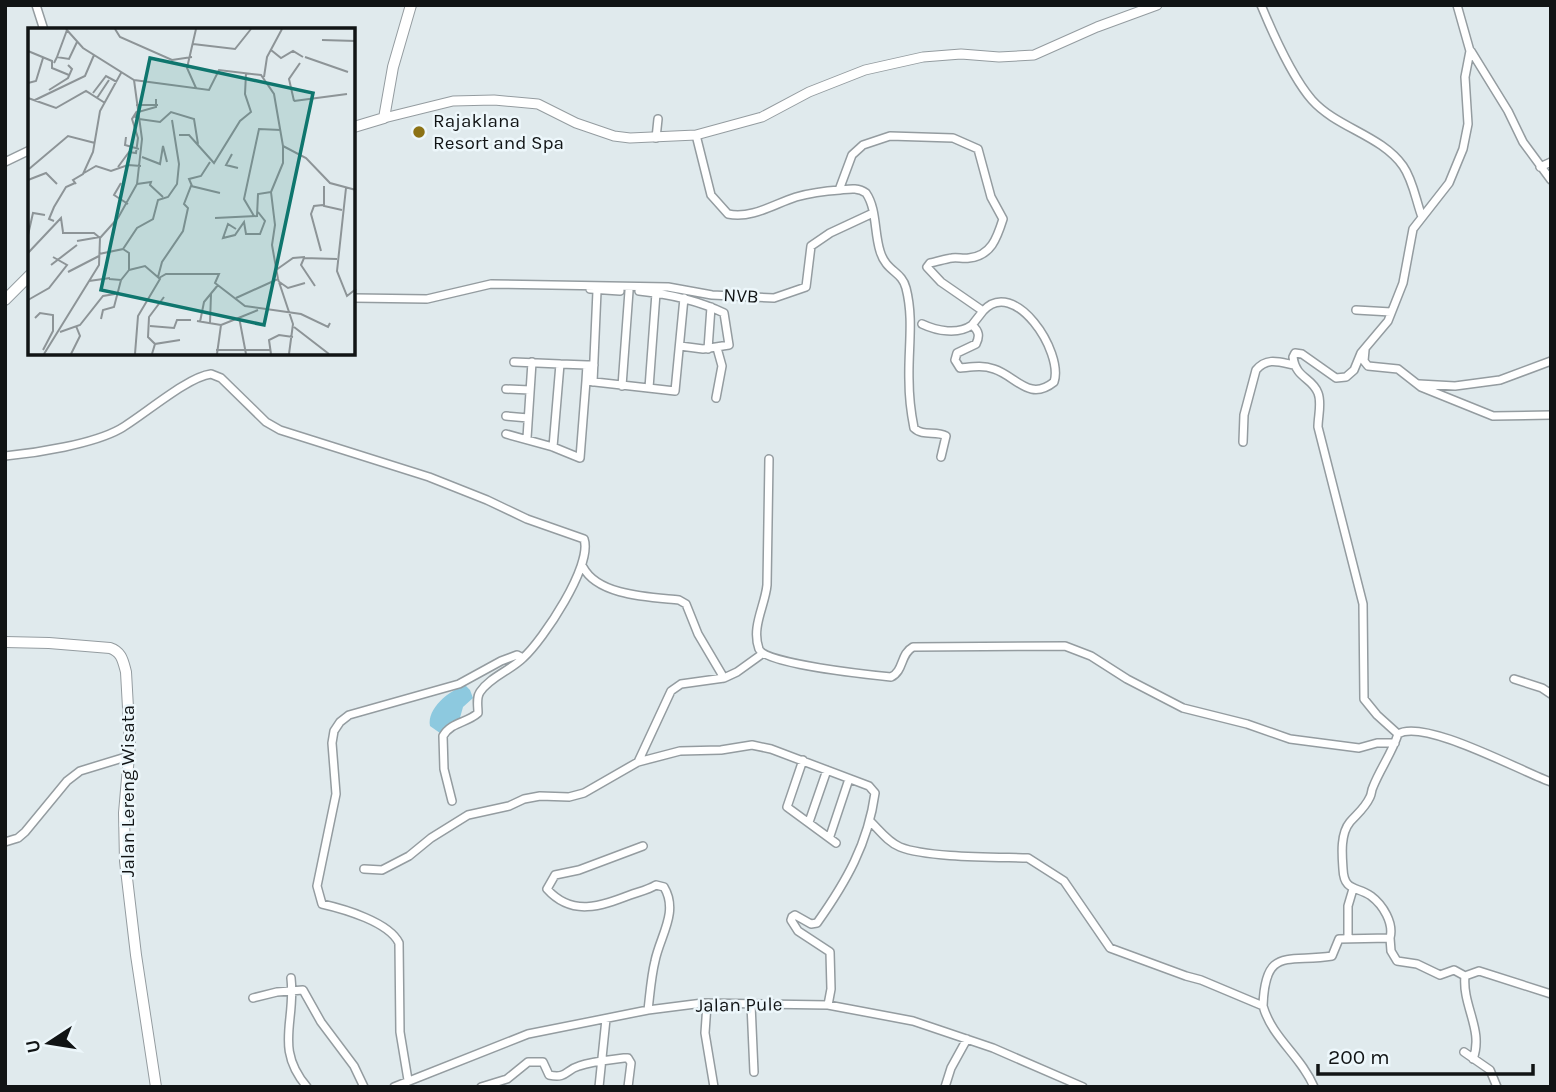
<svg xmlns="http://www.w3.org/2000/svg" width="1556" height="1092" font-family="Karla,sans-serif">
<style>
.green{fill:#8dc9df}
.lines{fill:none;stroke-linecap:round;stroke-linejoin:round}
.minor-casing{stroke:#949ca0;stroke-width:10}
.tertiary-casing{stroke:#949ca0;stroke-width:11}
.secondary-casing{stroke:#949ca0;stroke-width:12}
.minor{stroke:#fff;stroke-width:7}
.tertiary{stroke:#fff;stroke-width:9}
.secondary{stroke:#fff;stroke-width:10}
.poi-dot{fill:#8c7215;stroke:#edf7fb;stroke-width:2.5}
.labels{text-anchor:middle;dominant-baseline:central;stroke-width:5;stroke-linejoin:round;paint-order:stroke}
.poi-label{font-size:19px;fill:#111415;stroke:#edf7fb;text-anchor:start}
.street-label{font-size:19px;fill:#111415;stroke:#edf7fb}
.inset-road{fill:none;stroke:#8d9497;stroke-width:2}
.view{fill:#0f766e;fill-opacity:0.15;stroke:#0f766e;stroke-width:3.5}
.inset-edge{fill:none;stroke:#111415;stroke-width:3.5}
</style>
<rect width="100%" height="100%" fill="#e0eaed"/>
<path class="green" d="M465,685L470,690L473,698L463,707L458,725L440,733L430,726C427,708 449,691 465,685Z"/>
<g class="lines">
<defs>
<path id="minor" d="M36,5L44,30
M1261,5C1273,34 1292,77 1312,100C1337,128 1381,135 1403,166C1413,180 1416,201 1422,217
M1471,51L1508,111L1523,142L1551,180
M696,135L711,195L728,214C752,219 774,204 796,197C810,193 825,191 840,190C849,189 858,187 866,193C877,209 874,232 880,251C886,272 902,271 906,288C914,319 908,349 909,380C909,396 911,413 914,428C923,437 936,430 946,436L941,457
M656,138L658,119
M5,162L30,150
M1540,167L1551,162
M839,190L852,155L863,145L890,136L953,138L978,149L991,197L1003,219C997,238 991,256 969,258C963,259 957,257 952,258C944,259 937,262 930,263L927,267L941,282L983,311C1014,276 1064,352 1054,382C1029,402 1016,376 994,369C982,365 972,367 960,368L955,360L957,353L976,344C980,336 979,331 972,325L983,311
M590,289L620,291
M639,291C669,294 697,300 724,313L729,345L703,349L680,346
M354,298L427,299L491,284L668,287L712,295L774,298L806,287L811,246L830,233L873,213
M1356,310L1391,312
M922,324C937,331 958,335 972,325
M708,349L711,307
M1365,350L1364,361L1368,366L1398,369L1421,387L1493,416L1551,415
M514,362L560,364
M594,365H587L586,381L675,391L684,298
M593,382L597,291
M1419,384L1455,386L1500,380L1551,361
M622,386L629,291
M649,388L656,293
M506,389L530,390
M716,398L722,366L717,348
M506,416L528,418
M506,434L553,447L580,458L586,381
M527,438L532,362
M1243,442L1244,415L1256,370C1267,357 1279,362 1294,365
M553,447L560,364L587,365
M5,456C37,453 93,444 120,429C144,415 187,377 211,374L221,378L266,422L280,430L429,477L487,500L527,519L584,539C593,565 543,640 523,658C511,670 490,677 480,692C476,698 478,705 478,713C467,723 451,722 443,736L444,769L452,801
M769,459L767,585C765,606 751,627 759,649C765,664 871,675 891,677C904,671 900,654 913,647L1065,646L1091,656L1127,679L1183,708L1247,724L1290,739L1359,748L1377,743H1395
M583,567C598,596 650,597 679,600L686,604L698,634L724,678L737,672L762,654
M1514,679L1542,688L1551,694
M1398,734L1377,715L1364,699L1363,604L1318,427C1318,416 1322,403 1318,393C1312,377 1296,379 1293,357L1295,353L1302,354L1336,378L1346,377L1354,370L1361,353L1388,321L1403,283L1413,229L1449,183L1463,149L1468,124L1465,77L1470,51L1457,5
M803,760L787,807L836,843
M638,762L671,691L681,684L724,678
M809,822L827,770
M871,822C880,831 888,842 900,847C928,858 996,857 1028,858L1064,881L1110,948L1186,976L1201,980L1263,1006C1272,1038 1301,1056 1314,1087
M830,836L849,779
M5,842L18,838L25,832L67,781L80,771L129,756
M643,846L579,870L555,875L547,889C572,917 601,906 630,895C638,892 648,890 656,885L664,887C679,912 660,936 655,961C651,977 650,994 648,1010
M364,869L382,870L409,856L431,838L468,815L509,806L524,799L540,796L569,797L584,793L638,762L680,751L721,750L752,745L771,749L869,786L875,793C868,844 846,882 817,923L811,924L795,915L792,917L791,920L798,931L830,952L831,989L828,1005
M1348,938V906L1353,889
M1390,938C1394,923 1383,905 1371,896C1357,886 1344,892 1343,869C1342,855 1340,834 1350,822C1357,814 1365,808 1370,797C1372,793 1371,791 1373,787C1380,769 1392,753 1398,734C1424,718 1522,772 1551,782
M1465,976L1479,971L1551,994
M291,978C296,1022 274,1048 307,1087
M253,998L277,992L303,990L321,1022L354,1066L364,1087
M707,1004L705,1033L714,1087
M751,1004L754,1072
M1263,1006C1265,946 1287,963 1332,956L1339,939L1390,938L1391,951L1397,961L1417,964L1440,975L1454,970L1465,976C1462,1006 1484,1030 1473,1059
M1464,1052L1490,1070L1497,1087
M408,1080L400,1032L399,943C389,922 344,909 322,904L317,886L336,794L332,743L334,731L340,722L349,715L459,684L501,661L517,655L523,658
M394,1087L528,1034L648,1010L703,1003L828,1005L913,1021L993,1048L1083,1087
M481,1087L507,1079L528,1062H543L549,1075C567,1079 565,1070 579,1066C593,1061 609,1060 624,1058H628L631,1063L628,1087
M599,1087L606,1019
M945,1087L951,1068L967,1039"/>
<path id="tertiary" d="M384,118L453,101L494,100L538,104L576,123L614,136L630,138L696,135L762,117L809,92L865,70L923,57L961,54L999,57L1034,55L1097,27L1157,5"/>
<path id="secondary" d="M354,127L384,118L393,67L411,5
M5,300L30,275
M5,642L49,643L110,648C122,652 123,661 126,672L130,744L124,813L125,861L136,955L156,1087"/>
</defs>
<use href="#minor" class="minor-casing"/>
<use href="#tertiary" class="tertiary-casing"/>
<use href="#secondary" class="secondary-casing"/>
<use href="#minor" class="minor"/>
<use href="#tertiary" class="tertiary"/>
<use href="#secondary" class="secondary"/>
</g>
<circle class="poi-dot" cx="419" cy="132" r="7"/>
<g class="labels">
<g class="poi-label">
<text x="433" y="121">Rajaklana<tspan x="433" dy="22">Resort and Spa</tspan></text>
</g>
<g class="street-label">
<text transform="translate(741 296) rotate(3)">NVB</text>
<text transform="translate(128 791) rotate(-90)">Jalan Lereng Wisata</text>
<text transform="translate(739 1005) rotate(-1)">Jalan Pule</text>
</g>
</g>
<g transform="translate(28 28)">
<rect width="327" height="327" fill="#e0eaed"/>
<path class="inset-road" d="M38,1L55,20L106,52L181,62L191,42L233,47L246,66L255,118L278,130L302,155L328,162M87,1L92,9L144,32L164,29M168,1L159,40L168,60M294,12L328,13M165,16L207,21L223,1M243,22L253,30L265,23L275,29M0,23L24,33V40L41,47M29,29L39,2M277,29L320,44M26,35L29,29L41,31L49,14M236,49L239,29L254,1M0,55L8,53L15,30M21,62L40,50L44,41L40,37M65,65L78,48L89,54M0,70L28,80L58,63L77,75M69,70L81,52M7,72L57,48L66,27M266,73L319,66M266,73L261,51L272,35M108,77H130M107,90L110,84L128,79V71M111,91L132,94L143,84L166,91L170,116M151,107H161L186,135L212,93L223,84L217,66L218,45M98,109L97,117L111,121M255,118V135L243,164L247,197L244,217L250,251L265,296L261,326M204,126L198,137L210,140M114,129L132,136L135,118L139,134M90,139L101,124L108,125L110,110L104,91L109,83M1,141L40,108L67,115M56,145L68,138L83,143L100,137L113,138M0,152L18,145L29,156M93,155L86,167L100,176M48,156L45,152L55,146L65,124L72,83L93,45M109,156L123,154L122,157L135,169M164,158L161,151L173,148L182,134M296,158V178L314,182M318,160L309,243L319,268L328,261M226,188L216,171L231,101L253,102M187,190L229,188L230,166L243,164M26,193L21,191L26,179L38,159L47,155M208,201L200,196L195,210L207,207L216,194L218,206H232L237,193L230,184M34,205H66L72,210M0,207L5,185L17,187M49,213L72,209M293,223L283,186L286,178L295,177M0,225L33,190L35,204M71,226L95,221L109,200L125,191L130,172L140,169L149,156L151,136L144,92M23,237L49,217M101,242L117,238L132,251L110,288L107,326M248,242L265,230L277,229M40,244L71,228M130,249L134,234L155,203L160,180L156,176L163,158L192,165M131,250L138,246H191L187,255L217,278L273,286L300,299L302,295M81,251L93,252L101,242V225L95,221M61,253L82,250M250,253L260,260L277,255M287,258L273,237L276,230L309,231M208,270L250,251M0,272L21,260L39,237L25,229M211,289L218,326M7,290L12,285L25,287V303L15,322M73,291L75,282L86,279L93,252M169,293L193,297M172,294L176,274L190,257M182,295L183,266M122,298L146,300L149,292H163M266,299L301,326M32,304L52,297L75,268L87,266M127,316L120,309L121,289L136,269M188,322H242M16,326L71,237L72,210L90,190L109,156L114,111L106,52M43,326L52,308L48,298M124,326L127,316L152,312M189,326L193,297L230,282M243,326L241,312L251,307L265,309"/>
<path class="view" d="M122,30L285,65L236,297L73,262Z"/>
<rect width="327" height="327" class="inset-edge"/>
</g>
<rect width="1556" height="1092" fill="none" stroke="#111415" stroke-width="14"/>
<g transform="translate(49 1043) rotate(258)" stroke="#edf7fb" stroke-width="5" paint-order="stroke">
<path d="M0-5L12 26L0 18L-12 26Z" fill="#111415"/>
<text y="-10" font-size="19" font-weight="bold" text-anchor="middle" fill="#111415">U</text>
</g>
<path d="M1318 1064v10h215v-10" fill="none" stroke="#111415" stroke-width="3.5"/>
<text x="1328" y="1064" font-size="21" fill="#111415" stroke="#edf7fb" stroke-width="5" paint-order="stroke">200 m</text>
</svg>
